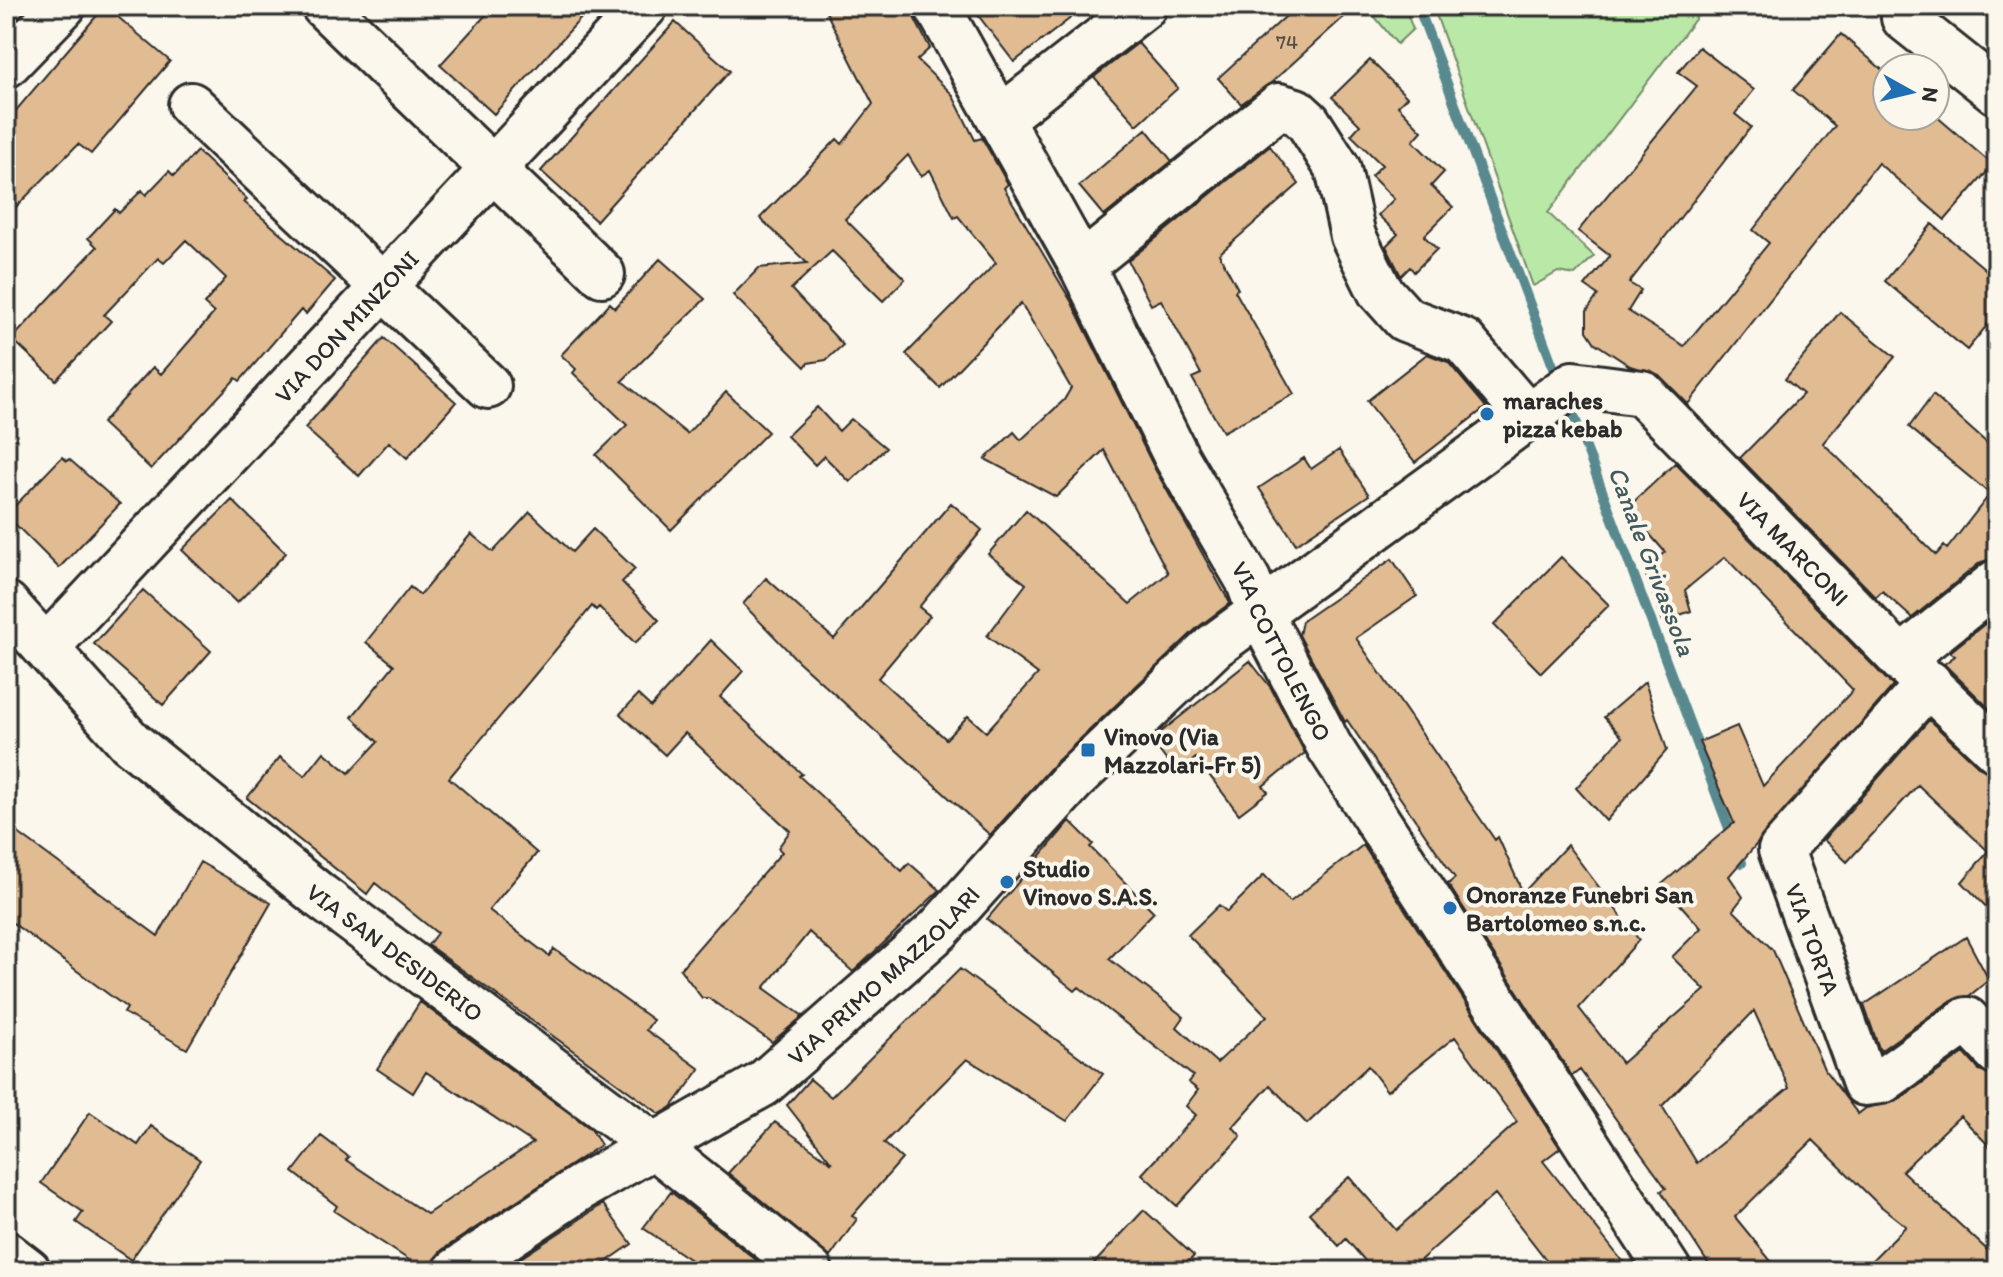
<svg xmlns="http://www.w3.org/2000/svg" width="2003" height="1277" font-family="Itim,sans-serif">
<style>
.green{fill:#bae8a7;stroke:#728a69;stroke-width:2}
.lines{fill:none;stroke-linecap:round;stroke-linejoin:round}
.stream{stroke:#59898f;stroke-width:10}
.building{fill:#e1bb92;stroke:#2b2b2b;stroke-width:2;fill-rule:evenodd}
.minor-casing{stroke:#2b2b2b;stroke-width:50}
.minor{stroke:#fbf7ec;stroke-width:44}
.poi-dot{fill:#1f6fb2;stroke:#fbf7ec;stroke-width:3}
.labels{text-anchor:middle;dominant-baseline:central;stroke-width:8;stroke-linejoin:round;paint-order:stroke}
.number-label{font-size:20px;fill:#584f45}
.street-label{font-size:24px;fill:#2b2b2b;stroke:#fbf7ec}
.poi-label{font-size:24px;font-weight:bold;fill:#2b2b2b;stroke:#fbf7ec;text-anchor:start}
.water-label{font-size:26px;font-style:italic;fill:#425a5d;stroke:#fbf7ec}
</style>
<rect width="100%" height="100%" fill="#fbf7ec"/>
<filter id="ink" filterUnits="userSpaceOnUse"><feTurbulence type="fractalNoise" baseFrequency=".0125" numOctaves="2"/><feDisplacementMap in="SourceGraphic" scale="16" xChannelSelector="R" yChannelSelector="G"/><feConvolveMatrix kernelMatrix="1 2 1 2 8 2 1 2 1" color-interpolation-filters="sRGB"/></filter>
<g filter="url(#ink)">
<path class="green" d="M1366,6H1404L1413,29L1397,44Z
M1433,6H1705L1548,213L1594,256L1575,275L1558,272L1533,286Z"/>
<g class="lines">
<path class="stream" d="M1418,6L1559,382
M1568,400L1742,863"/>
</g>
<path class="building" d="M105,6L170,61L91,154L78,144L6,217V122Z
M494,6H592L494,114L440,65Z
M823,6H908L930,48L917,60L952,94L975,140L982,138L1008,184L1004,188L1071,301L1155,469L1230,603L1197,628L1055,763L990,835L798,661L743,604L766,578L834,639L951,503L982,530L919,607L930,616L878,678L946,739L968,716L986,732L1038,674L987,636L1026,584L988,554L1026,510L1130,604L1168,573L1104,450L1056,497L985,459L1014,432L1021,440L1064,400L1071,388L1021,303L940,388L906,354L996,263L958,216L954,218L930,170L921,176L908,155L845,219L905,279L883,301L832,251L791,289L843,345L826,360L808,363L805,367L733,295L759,268L807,263L760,218L837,139L842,144L873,104Z
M971,6H1086L1014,62Z
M1297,6H1356L1272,82L1241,104L1218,78Z
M675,22L730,71L596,221L541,171Z
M1841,34L1887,74V116L1935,115L1993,165L1945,220L1878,163L1688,404L1659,375L1630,366L1595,343L1587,331V311L1598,295L1585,286L1610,256L1578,231L1697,86L1678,72L1699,47L1754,90L1735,114L1751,127L1629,283L1641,290L1628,311L1684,346L1769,243L1753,230L1835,126L1793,90Z
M1138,43L1178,88L1137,125L1094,77Z
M1370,60L1407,97L1398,106L1422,131L1413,141L1444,172L1431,186L1453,207L1424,236L1437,249L1414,272L1410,267L1401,276L1386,246L1398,234L1378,215L1394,199L1371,176L1382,165L1351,135L1360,125L1332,97Z
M1146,129L1172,161L1104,216L1079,186Z
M1270,146L1299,184L1219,254L1238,289L1235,291L1294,394L1223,432L1192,378L1201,374L1161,300L1151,305L1128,261Z
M197,151L247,199L244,202L335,280L306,314L301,310L240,381L236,378L151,469L102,423L153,367L161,374L214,313L204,304L226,278L186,240L164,263L158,258L104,315L111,321L56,380L12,339L97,247L88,238L115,209L119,213L142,190L146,195L169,171L174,176Z
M1932,224L1997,279V313L1967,350L1885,281Z
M660,259L705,299L622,381L687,434L726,392L768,432L671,530L596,455L627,425L573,373L576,369L561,355L610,303L615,308Z
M1840,312L1895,357L1823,443L1936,555L1944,546L1947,549L1990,494L1909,427L1933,395L1997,452V558L1981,562L1912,618L1882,591L1876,597L1740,458L1803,394L1785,379Z
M384,338L456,402L407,458L389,442L359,476L305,428Z
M1427,354L1448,362L1486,407L1415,462L1367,401Z
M817,407L839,431L851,419L886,448L850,482L824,456L815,465L787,436Z
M1339,450L1369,495L1296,544L1259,488L1304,458L1311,469Z
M62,457L67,461L69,459L120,504L59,568L6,515Z
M1675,463L1893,686L1729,876L1743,897L1733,910L1773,950L1824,1069L1858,1114L1866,1108L1897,1101L1964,1053L1979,1070L1997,1076V1154L1960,1116L1902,1171L1997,1259V1271H1861L1906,1226L1878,1204L1813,1140L1735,1217L1779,1271H1713L1661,1191L1666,1188L1580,1070L1572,1076L1448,884L1455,878L1347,720L1345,722L1299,635L1302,621L1392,559L1417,596L1356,638L1495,840L1498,837L1523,893L1567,845L1639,940L1579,1008L1622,1063L1705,990L1672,957L1701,928L1662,884L1734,823L1699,742L1737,726L1763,786L1853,690L1725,557L1685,590L1691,611L1663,621L1644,570L1665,552L1627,508ZM1754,1011L1789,1088L1697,1163L1662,1106Z
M232,500L286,553L237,603L182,550Z
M530,512L572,552L593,529L635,569L622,582L659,620L635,643L599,607L596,610L592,606L449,778L537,853L489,910L549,956L554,949L653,1020L646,1030L700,1069L672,1107L660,1114L428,945L437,933L375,883L367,894L247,798L280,757L305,776L324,752L349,773L378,742L352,717L394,665L366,642L410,587L420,595L471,534L493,552Z
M1561,557L1609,605L1541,673L1494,625Z
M143,590L211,651L163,705L94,644Z
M1997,614V716L1944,664L1955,656L1950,652Z
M711,640L743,671L720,697L802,774L799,776L902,871L909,863L940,890L853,972L809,932L764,988L803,1016L772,1042L708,998H702L680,969L782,852L778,848L790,831L685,733L665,755L620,714L638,695L651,707Z
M1250,661L1271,688L1305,753L1263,786L1268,792L1239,814L1196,758L1176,773L1151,740Z
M1645,682L1667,750L1606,821L1576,788L1622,737L1604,717Z
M1929,720L1980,768L1997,774V918L1962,882L1988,851L1918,785L1847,862L1824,840Z
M1070,821L1093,844L1090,847L1154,912L1109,959L1184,1017L1177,1027L1217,1063L1267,1016L1188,935L1219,905L1227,912L1264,875L1290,902L1363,845L1560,1148L1543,1161L1630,1271H1555L1495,1194L1408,1271H1374L1346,1239L1339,1246L1309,1213L1349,1177L1396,1230L1517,1122L1455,1037L1387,1091L1368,1066L1307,1124L1270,1085L1233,1127L1241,1136L1177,1206L1142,1174L1196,1115L1186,1106L1198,1090L1188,1082L1193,1076L1079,987L1075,991L987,919Z
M6,824L158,936L200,862L271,903L187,1049L124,1013L127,1008L6,918Z
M1966,937L1989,980L1969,996L1952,1000L1880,1051L1864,1005Z
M960,969L1103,1074L1067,1121L967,1059L884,1143L902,1159L852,1216L857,1219L830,1257L728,1173L775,1122L832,1163L787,1105L810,1079L831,1097Z
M420,1002L591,1129L601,1145L442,1250L434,1259L431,1271H426L334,1211L337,1206L293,1172L321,1136L349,1157L346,1160L427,1214L533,1143L426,1072L413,1093L377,1069Z
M90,1112L138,1145L151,1126L200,1160L131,1260L76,1222L83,1212L41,1183Z
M671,1192L770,1271H707L643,1228Z
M603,1204L632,1244L593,1271H501Z
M1144,1210L1194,1256L1180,1271H1087Z"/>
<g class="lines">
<defs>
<g id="minor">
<path d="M324,6L602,274"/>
<path id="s1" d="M937,6L1082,266L1177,458L1248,580L1260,613L1329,746L1669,1271"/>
<path d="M1914,6L1904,18L1997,92"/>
<path d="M6,65L63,6"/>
<path d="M191,105L488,386"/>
<path d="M1000,119L1144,6"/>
<path d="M1082,266L1279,106L1296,111L1308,122L1338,169L1353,236L1380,291L1405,319L1463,341L1527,416"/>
<path id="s2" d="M6,604L130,742L320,896L656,1147L810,1271"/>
<path id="s3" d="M46,648L645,6"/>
<path d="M1901,659L1997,582"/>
<path id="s4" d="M1929,683L1781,850L1865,1083L1882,1081L1967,1020L1997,1052"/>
<path d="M6,1254L28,1271"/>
<path id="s5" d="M456,1271L580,1188L763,1084L938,930L1072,781L1214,646L1573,384L1642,393L1901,659L1997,750"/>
</g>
</defs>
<use href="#minor" class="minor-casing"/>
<use href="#minor" class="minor"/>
</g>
</g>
<g class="poi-dot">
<circle cx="1487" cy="414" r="8"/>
<rect x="1080" y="742" width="16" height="16" rx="4"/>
<circle cx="1007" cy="882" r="8"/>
<circle cx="1450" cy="908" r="8"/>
</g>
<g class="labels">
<g class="number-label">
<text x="1287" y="42">74</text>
</g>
<g class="street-label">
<text stroke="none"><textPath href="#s3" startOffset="440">VIA DON MINZONI</textPath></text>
<text stroke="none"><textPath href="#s5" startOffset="1720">VIA MARCONI</textPath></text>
<text stroke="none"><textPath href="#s1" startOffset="732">VIA COTTOLENGO</textPath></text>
<text stroke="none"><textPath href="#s4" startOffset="318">VIA TORTA</textPath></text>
<text stroke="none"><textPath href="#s2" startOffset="524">VIA SAN DESIDERIO</textPath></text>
<text stroke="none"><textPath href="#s5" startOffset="522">VIA PRIMO MAZZOLARI</textPath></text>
</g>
<g class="poi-label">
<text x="1503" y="400">maraches<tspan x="1503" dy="28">pizza kebab</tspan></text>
<text x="1104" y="736">Vinovo (Via<tspan x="1104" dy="28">Mazzolari-Fr 5)</tspan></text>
<text x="1023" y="868">Studio<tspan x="1023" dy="28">Vinovo S.A.S.</tspan></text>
<text x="1466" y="894">Onoranze Funebri San<tspan x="1466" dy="28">Bartolomeo s.n.c.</tspan></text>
</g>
<g class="water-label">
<text transform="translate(1652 561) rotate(69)">Canale Grivassola</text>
</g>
</g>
<rect width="2003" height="1277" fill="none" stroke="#fbf7ec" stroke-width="32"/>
<rect x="16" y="16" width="1971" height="1245" fill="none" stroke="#2b2b2b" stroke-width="3" filter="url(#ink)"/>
<g transform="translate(1911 92) rotate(98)"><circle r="38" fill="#fbf7ec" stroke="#a8a59f" stroke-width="2"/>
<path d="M0-6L14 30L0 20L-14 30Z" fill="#1f6fb2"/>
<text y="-12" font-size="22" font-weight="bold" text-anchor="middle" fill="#2b2b2b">N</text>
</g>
</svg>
